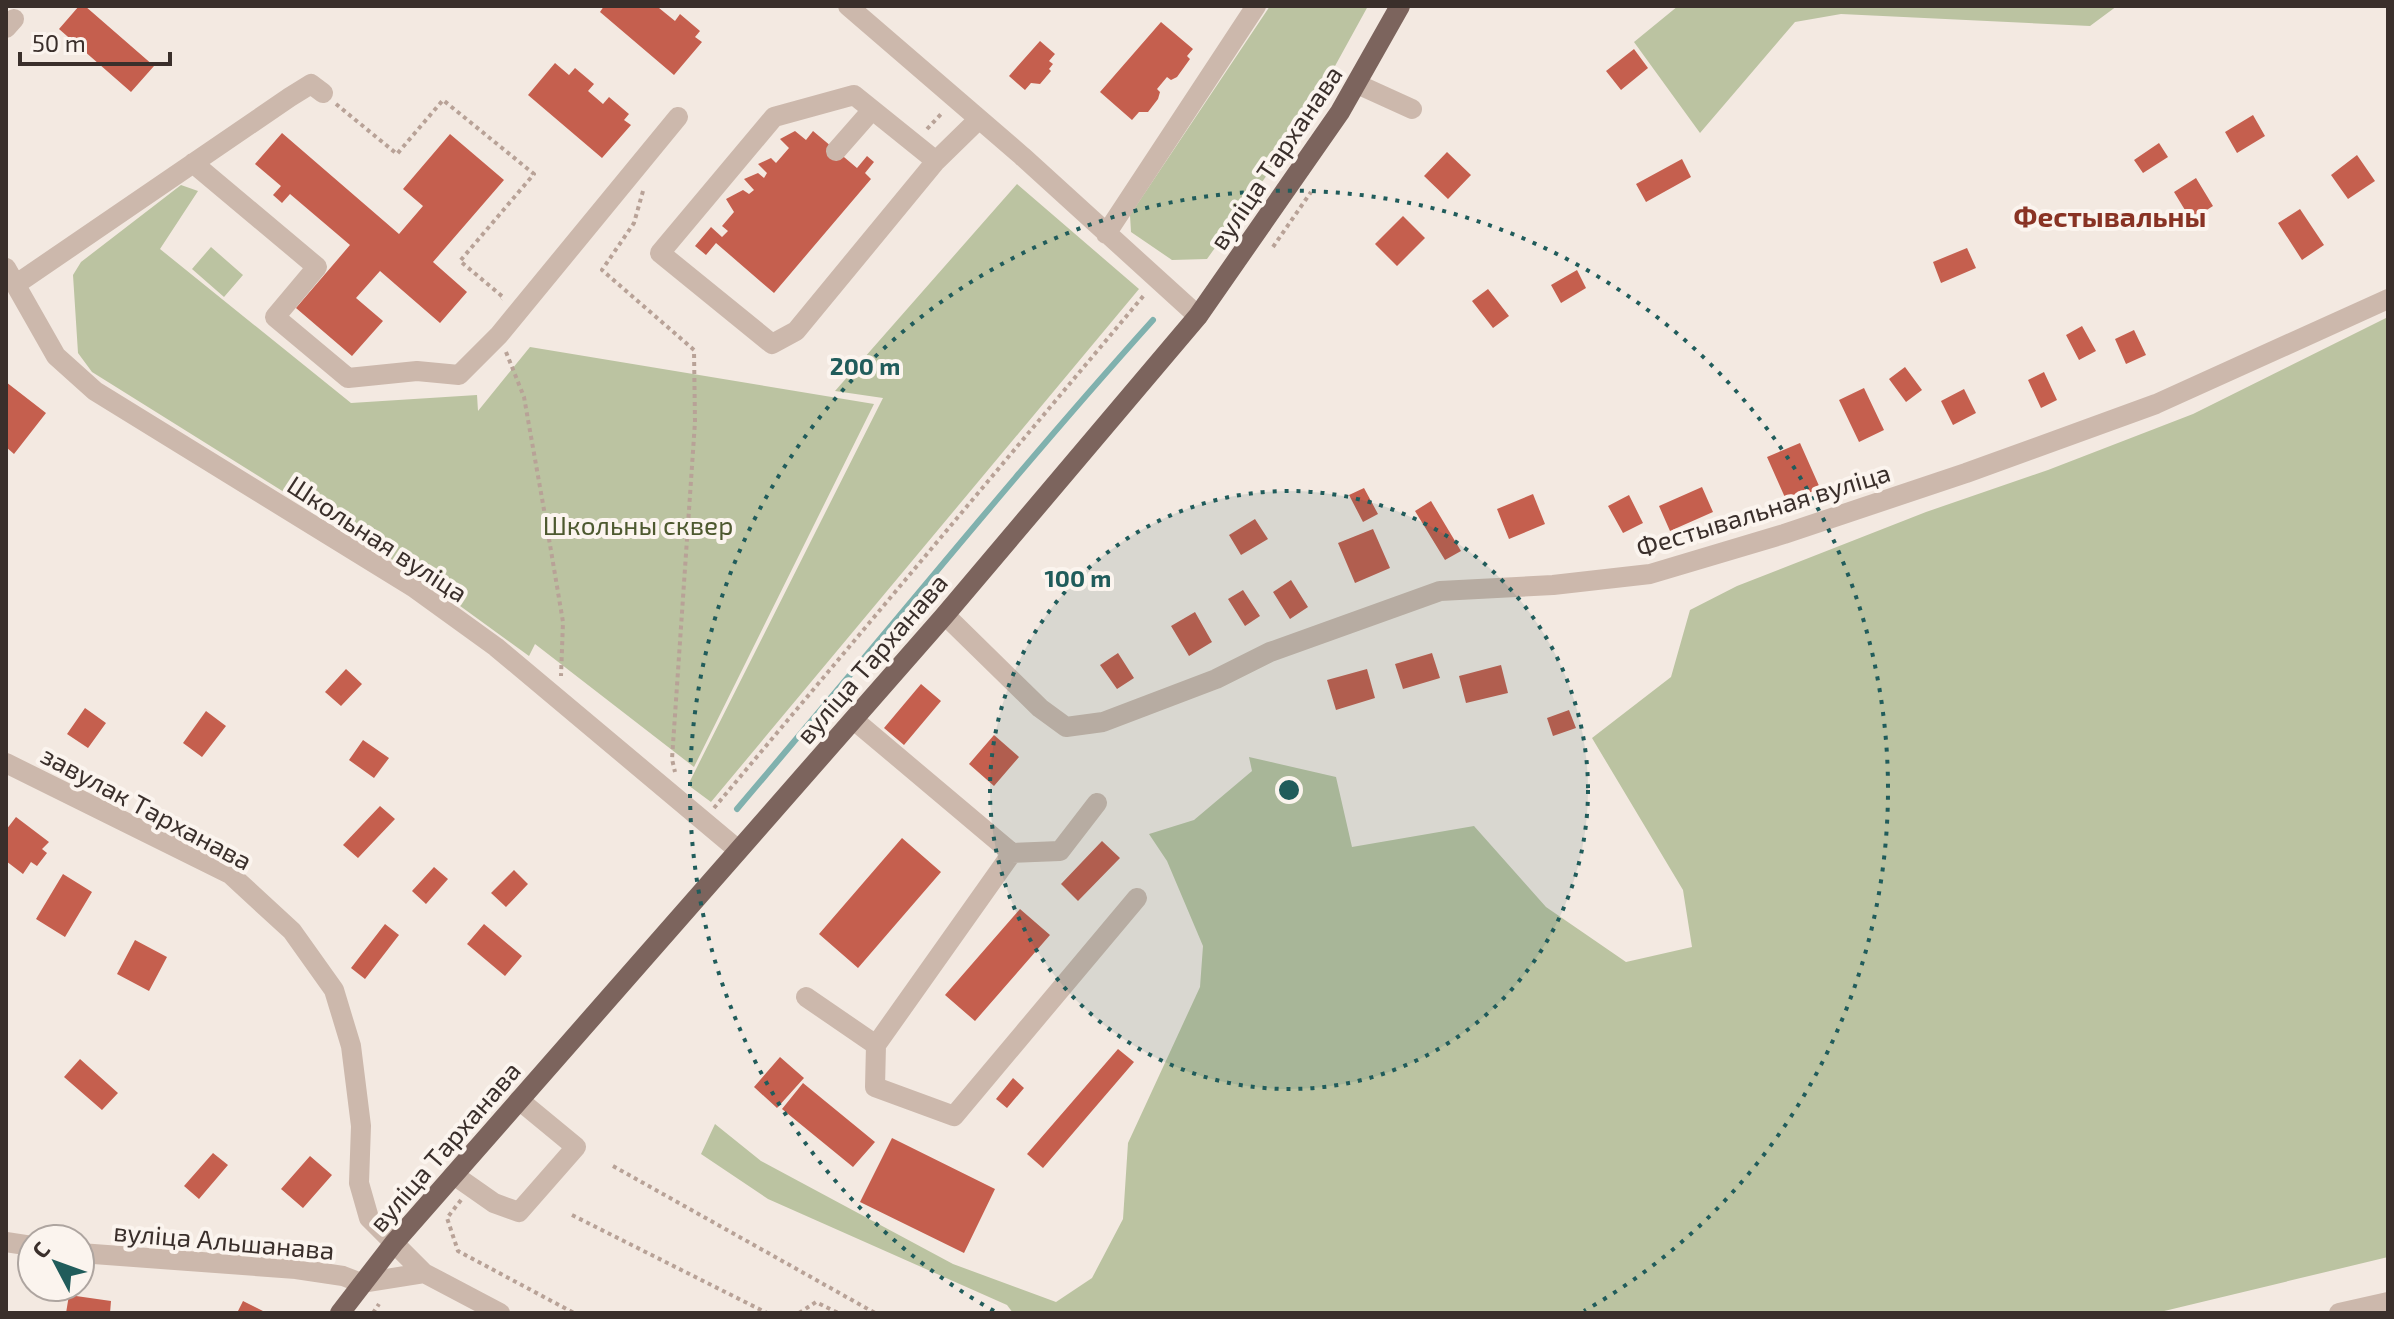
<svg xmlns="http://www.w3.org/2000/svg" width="2394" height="1319" font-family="'Exo 2',sans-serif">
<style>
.green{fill:#bbc3a1}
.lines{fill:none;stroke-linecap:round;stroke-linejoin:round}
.stream{stroke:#80b1ae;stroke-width:6}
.building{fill:#c55f4e}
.path{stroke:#b8a297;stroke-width:4;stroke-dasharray:4 4;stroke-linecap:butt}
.minor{stroke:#ccb8ac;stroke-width:20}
.major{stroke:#7c645d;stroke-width:20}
.ring{fill:none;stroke:#205c5b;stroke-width:4;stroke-dasharray:4 8}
.labels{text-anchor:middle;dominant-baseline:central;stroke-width:8;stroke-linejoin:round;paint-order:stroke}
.street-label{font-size:26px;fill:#3a2f2b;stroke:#fbf4ee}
.park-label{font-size:26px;fill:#4d592f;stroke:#fbf4ee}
.neighbourhood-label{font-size:28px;font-weight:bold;fill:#893324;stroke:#fbf4ee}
.centre{fill:#205c5b;stroke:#fbf4ee;stroke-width:4}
.ring-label{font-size:24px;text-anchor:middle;font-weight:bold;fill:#205c5b;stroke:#fbf4ee;stroke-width:8;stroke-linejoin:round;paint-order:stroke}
</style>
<rect width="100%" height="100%" fill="#f3e9e1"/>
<path class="green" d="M1270,6H1368L1302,126L1207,259L1172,260L1131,232L1130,215Z
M1678,6H2117L2090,26L1841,14L1795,22L1700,133L1634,42Z
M1017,184L1139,289L711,802L688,785L883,398L835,391Z
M181,185L198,191L160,249L351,403L477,395L478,411L530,347L874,404L694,767L535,644L529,656L423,579L92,372L78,353L73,275L81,262Z
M211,247L243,275L224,297L192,269Z
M2388,317V1257L2156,1313H1013L1007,1305L768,1199L701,1154L715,1124L761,1161L953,1264L1056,1302L1092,1278L1123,1219L1128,1143L1200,987L1203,946L1167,861L1149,834L1194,820L1252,771L1249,757L1336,777L1352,847L1474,826L1546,907L1626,962L1692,947L1683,890L1592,738L1671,677L1690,610L1737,586L1926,512L2048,470L2193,414Z"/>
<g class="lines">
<path class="stream" d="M737,809C876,646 1010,479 1153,320"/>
</g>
<path class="building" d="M79,6H85L154,66L131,92L59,29Z
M604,6H661L659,8L675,21L680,14L700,31L695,37L702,42L674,75L600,12Z
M1161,22L1193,49L1187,56L1190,59L1177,77L1171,80L1167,77L1157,89L1160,92L1158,99L1148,112H1139L1132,120L1100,92Z
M1040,41L1055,54L1049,61L1053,64L1049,69L1051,71L1040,84L1031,83L1025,90L1009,76Z
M1634,49L1648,68L1621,90L1606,71Z
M555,63L569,75L575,68L594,84L588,91L603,104L609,97L629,114L624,120L631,125L602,158L528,95Z
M2253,115L2265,136L2237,153L2225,132Z
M795,131L806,140L813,131L857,168L867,156L874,162L865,173L871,179L774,293L716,243L706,255L695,246L711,227L722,237L728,231L722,226L734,212L726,199L743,190L749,194L754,190L744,179L758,173L764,178L767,173L758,164L771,158L776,163L789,148L780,139Z
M282,133L399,234L423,206L403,189L450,134L504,180L433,262L467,292L440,323L380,271L356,298L383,321L352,356L296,308L350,245L290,194L282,203L273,195L281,186L255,164Z
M2159,143L2168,157L2143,173L2134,160Z
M1447,152L1471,175L1448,199L1424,176Z
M2357,155L2375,181L2348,199L2331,175Z
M1682,159L1691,177L1646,202L1636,184Z
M2196,178L2213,206L2191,220L2174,192Z
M2300,209L2324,245L2302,260L2278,223Z
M1403,216L1425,238L1397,266L1375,244Z
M1967,248L1976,268L1941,283L1933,262Z
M1577,270L1586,288L1561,303L1551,285Z
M1488,289L1509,316L1493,328L1472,301Z
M2082,326L2096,351L2079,360L2066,335Z
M2134,330L2146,355L2126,364L2115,339Z
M1905,367L1922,390L1906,402L1889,379Z
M2044,372L2057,400L2041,408L2028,380Z
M6,382L46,413L14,454L6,447Z
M1864,388L1884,430L1859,442L1839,400Z
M1964,389L1976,413L1953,425L1941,401Z
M1800,443L1820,488L1787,502L1767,457Z
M1702,487L1713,512L1670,531L1659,506Z
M1364,488L1378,514L1363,522L1349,495Z
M1533,494L1545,524L1509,539L1497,509Z
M1629,495L1643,523L1623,533L1608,506Z
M1431,501L1461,551L1445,560L1415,511Z
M1255,519L1268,539L1241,555L1229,535Z
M1373,529L1390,568L1355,583L1338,543Z
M1291,580L1308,607L1290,619L1273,592Z
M1243,590L1260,616L1245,626L1228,599Z
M1195,612L1212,642L1189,656L1171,626Z
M1118,653L1134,678L1117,689L1100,665Z
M1432,653L1440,678L1403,689L1395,664Z
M1501,665L1508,693L1466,703L1459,676Z
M346,669L362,684L341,706L325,692Z
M1367,669L1375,698L1336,710L1327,680Z
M921,684L941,701L904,745L884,728Z
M85,708L106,723L88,748L67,734Z
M1569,710L1576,728L1553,736L1547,718Z
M206,711L226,726L202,757L183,743Z
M994,735L1019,757L994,786L969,764Z
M363,740L389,758L374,778L349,760Z
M380,806L395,819L358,858L343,845Z
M16,817L49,842L42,849L47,853L37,866L31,862L23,874L6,861V830Z
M902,838L941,872L858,968L819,934Z
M1102,841L1120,858L1078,901L1061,884Z
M434,867L448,879L426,904L412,891Z
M514,870L528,884L506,907L491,893Z
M63,874L92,892L65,937L36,919Z
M1020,909L1050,935L975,1021L945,995Z
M385,924L399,935L365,979L351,968Z
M484,924L522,956L505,976L467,944Z
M135,940L167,957L149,991L117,974Z
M1118,1049L1134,1062L1043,1168L1027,1154Z
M780,1057L804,1078L777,1108L754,1087Z
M80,1059L118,1093L102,1110L64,1077Z
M1013,1078L1024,1088L1007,1108L996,1099Z
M803,1083L875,1142L853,1167L782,1109Z
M892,1138L995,1189L964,1253L860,1202Z
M213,1153L228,1165L199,1199L184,1186Z
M310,1156L332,1175L303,1208L281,1189Z
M69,1295L111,1301L110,1313H66Z
M243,1301L267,1313H237Z"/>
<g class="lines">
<path class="path" d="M336,104L397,154L443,100L534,174L460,261L503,297L501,299
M927,129L943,112
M643,191L634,223L602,270L694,350L695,422L672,759L675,772
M1273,247L1311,192
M506,352L524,397L546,521L563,622L561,676
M714,808L1145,294
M613,1166L875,1313
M461,1200L447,1218L458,1251L574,1313
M572,1215L767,1313
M373,1313L379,1304
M799,1313L816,1302L838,1313"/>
<path class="minor" d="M848,6L1022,156L1198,316
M6,28L14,19
M1357,84L1412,109
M836,151L872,110
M936,161L854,95L774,117L660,253L772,344L796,331L936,161L979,119
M193,163L317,267L275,317L348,378L417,371L459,375L499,335L678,117
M1106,234L1256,6
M6,268L56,356L95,391L413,587L496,647L737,849
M15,285L290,97L311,84L323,93
M945,615L1040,708L1066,727L1103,722L1216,679L1270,652L1440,591L1553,585L1650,574L1784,534L1966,473L2156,404L2388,299
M854,720L1012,853L1060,851L1097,803
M6,763L230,874L292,931L334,990L351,1046L361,1126L359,1183L369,1218L424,1273
M1012,853L876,1045L875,1087L954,1116L1137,898
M806,997L876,1045
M454,1175L494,1203L519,1212L576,1147L519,1100
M6,1242L32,1246
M80,1253L296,1269L343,1276L361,1283L424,1273L500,1313
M2339,1313L2388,1302"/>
<path class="major" d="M340,1313L394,1243L945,615L1198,316L1340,112L1400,6"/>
</g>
<circle cx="1289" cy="790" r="299" fill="#205c5b" fill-opacity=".12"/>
<g class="ring">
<circle cx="1289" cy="790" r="299"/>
<path d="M994 1311A599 599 0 1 1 1584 1311"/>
</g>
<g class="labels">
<g class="street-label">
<text transform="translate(1275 157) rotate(-56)">вуліца Тарханава</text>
<text transform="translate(1763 509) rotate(-17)">Фестывальная вуліца</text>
<text transform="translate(378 538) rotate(33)">Школьная вуліца</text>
<text transform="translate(871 658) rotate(-49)">вуліца Тарханава</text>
<text transform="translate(147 807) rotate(28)">завулак Тарханава</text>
<text transform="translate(444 1146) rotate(-49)">вуліца Тарханава</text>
<text transform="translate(224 1240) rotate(5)">вуліца Альшанава</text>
</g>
<g class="park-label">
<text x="638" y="524">Школьны сквер</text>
</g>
<g class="neighbourhood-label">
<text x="2110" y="216">Фестывальны</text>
</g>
</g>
<circle cx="1289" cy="790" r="12" class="centre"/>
<g class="ring-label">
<text x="865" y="375">200 m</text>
<text x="1078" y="587">100 m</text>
</g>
<rect width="2394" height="1319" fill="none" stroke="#3a2f2b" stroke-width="16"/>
<g transform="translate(56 1263) rotate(311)"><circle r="38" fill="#fbf4ee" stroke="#aea5a0" stroke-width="2"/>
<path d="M0-6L14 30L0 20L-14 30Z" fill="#205c5b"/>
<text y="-12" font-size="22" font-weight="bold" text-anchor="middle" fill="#3a2f2b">С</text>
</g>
<path d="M20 52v12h150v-12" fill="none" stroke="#3a2f2b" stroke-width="4"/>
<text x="32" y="52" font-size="24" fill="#3a2f2b" stroke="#fbf4ee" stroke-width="6" paint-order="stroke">50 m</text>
</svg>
